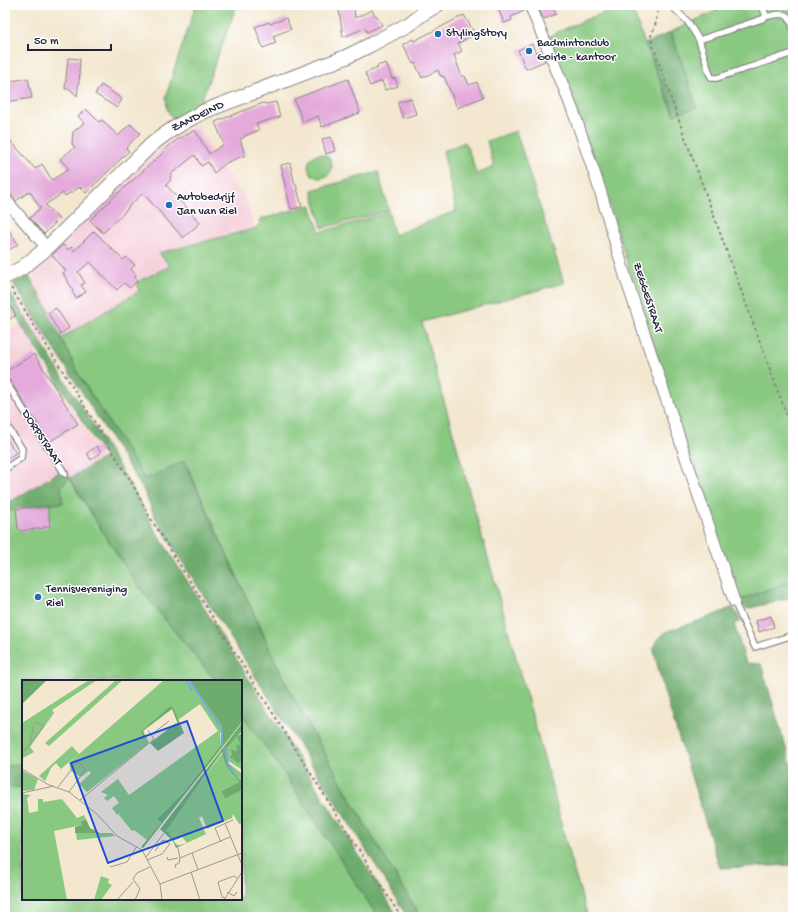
<svg xmlns="http://www.w3.org/2000/svg" width="798" height="922" font-family="'Gochi Hand',sans-serif">
<style>
.built{fill:#f5cfd9}
.green{fill:#88c880;stroke:#55755e}
.forest{fill:#6eac6e;stroke:#486754}
.building{fill:#e4aadb}
.lines{fill:none;stroke-linecap:round;stroke-linejoin:round}
.service-casing{stroke:#8a8485;stroke-width:8}
.minor-casing{stroke:#8a8485;stroke-width:13}
.tertiary-casing{stroke:#8a8485;stroke-width:16}
.path{stroke:#8a8485;stroke-width:2;stroke-dasharray:3 3;stroke-linecap:butt}
.service{stroke:#fff;stroke-width:5.5}
.minor{stroke:#fff;stroke-width:11}
.tertiary{stroke:#fff;stroke-width:14}
.poi-dot{fill:#1f6fb2;stroke:#fff;stroke-width:1.5}
.labels{text-anchor:middle;dominant-baseline:central;stroke-width:3;stroke-linejoin:round;paint-order:stroke}
.poi-label{font-size:12px;fill:#22223b;stroke:#fff;text-anchor:start}
.street-label{font-size:12px;fill:#22223b;stroke:#fff}
.inset-river{fill:none;stroke:#77a8e2;stroke-width:2}
.inset-road{fill:none;stroke:#9f9894;stroke-width:1}
.view{fill:#1d4ed8;fill-opacity:0.15;stroke:#1d4ed8;stroke-width:2}
.inset-edge{fill:none;stroke:#22223b;stroke-width:2}
</style>
<rect width="100%" height="100%" fill="#fff"/>
<filter id="ink" filterUnits="userSpaceOnUse"><feTurbulence type="fractalNoise" baseFrequency=".025" numOctaves="2"/><feDisplacementMap in="SourceGraphic" scale="8" xChannelSelector="R" yChannelSelector="G"/><feConvolveMatrix kernelMatrix="1 2 1 2 8 2 1 2 1" color-interpolation-filters="sRGB"/></filter>
<filter id="wash" filterUnits="userSpaceOnUse"><feTurbulence type="fractalNoise" baseFrequency=".012" numOctaves="4" result="noise"/><feDisplacementMap in="SourceGraphic" scale="16" xChannelSelector="R" yChannelSelector="G"/><feGaussianBlur stdDeviation="0.9" result="paint"/><feColorMatrix in="noise" values="0 0 0 0 0 0 0 0 0 0 0 0 0 0 0 0 0 1.4 0 .05"/><feComposite in="paint" operator="in"/></filter>
<g filter="url(#wash)">
<rect width="100%" height="100%" fill="#f3e7cf"/>
<path class="built" d="M198,124L213,153L245,199L255,228L159,253L170,266L137,282L139,290L135,294L35,352L102,456L82,477L5,507V332L19,325L33,306L34,269L131,175L174,137Z"/>
<path class="green" d="M196,5H237L200,104L173,119L167,109L166,97L173,73Z
M623,5H631L645,44L674,115L697,107L671,32L718,10L717,5H793V580L737,601L672,405L604,189L572,99L549,36L587,19Z
M516,131L564,283L422,322L553,790L570,858L588,917H421L380,850L309,726L286,684L185,461L145,480L79,375L61,338L139,291L137,282L170,266L159,253L253,229L260,225L259,220L310,205L320,232L389,213L394,235L456,211L443,151L465,142L472,159L476,174L494,167L487,141Z
M308 166a12 12 0 1 1 24 0a12 12 0 1 1-24 0Z
M378,172L389,211L322,228L312,190Z
M69,478C93,516 116,555 142,591C166,622 191,651 216,681H23V765L5,766V513L16,509L48,505L61,486Z
M241,713L278,764L378,917H5V788L23,787V899H241Z"/>
<path class="forest" d="M671,32L697,107L675,115L645,44Z
M29,276L52,315L61,338L79,375L145,479L184,461L286,685L309,726L380,850L421,917H407L375,864L179,557L154,515L144,491L13,283Z
M5,285L130,484L154,528L398,917H378L278,764L241,713V681H216C191,651 166,622 143,591C116,555 93,516 70,478L61,486L63,503L16,509L5,513V505L64,469L70,478L105,457L5,299Z
M793,580V597L747,609L737,601Z
M733,607L741,621L734,624L746,663L761,664L793,771V865L720,868L664,691L653,648L657,639L665,632L712,616Z
M23,765V787L5,788V766Z"/>
<g id="blocks">
<path class="building" d="M505,5H521L524,11L511,17L512,20L504,23L498,8Z
M552,6L556,14L544,19L540,11Z
M354,8L355,18L372,10L375,16L376,15L382,25L367,32L365,28L343,37L339,10Z
M464,15L475,34L458,43L462,51L454,55L462,77L465,76L469,85L477,82L483,97L457,108L444,76L442,77L441,75H440L438,70L422,78L415,63L413,64L403,44L413,39L414,41Z
M286,18L291,29L273,36L276,43L263,48L255,27L269,22L270,24Z
M532,44L536,53L541,51L545,61L526,69L518,50Z
M68,58L80,59L79,73H80L77,96L70,89H65Z
M386,63L392,79L395,78L398,86L385,90L382,81L370,86L365,73L378,68L377,66Z
M28,78L32,98L5,102V88H8L7,82Z
M348,79L360,113L322,127L318,116L303,122L294,99Z
M101,85L122,99L117,108L95,94Z
M411,98L416,114L403,118L397,102Z
M276,102L280,117L265,121L256,124L259,130L244,136L245,137L240,139L245,155L226,163L214,173L208,162L201,166L195,155L171,174L170,181L166,185L200,223L183,238L143,193L127,208L128,209L124,212V213L103,233L90,220L115,196L165,151L164,150L177,140L195,130L209,154L224,144L215,122L263,103L266,104Z
M86,109L99,122L102,120L118,136L130,124L140,133L126,148L129,151L86,193L80,187L65,196L63,193L45,205L59,219L44,234L30,218L41,207L40,208L30,191L16,201L5,186V134L35,169L42,164L52,180L69,169L60,159L75,147L72,144L73,132L84,123L78,116Z
M331,137L335,151L326,154L322,139Z
M290,163L295,185L296,184L302,207L291,209L282,173H283L281,165Z
M5,224L18,244L5,253Z
M94,231L123,260L126,257L135,265L131,269L136,275L135,277L137,281L130,288L124,283L117,290L90,262L78,272L85,283L81,285L86,292L76,298L72,291L73,290L63,273L66,271L52,255L63,245L68,250L71,247L74,251Z
M5,298L16,315L5,322Z
M56,308L69,328L60,334L48,313Z
M34,354L78,424L49,442L5,373V372Z
M5,436L16,453L5,460Z
M97,446L101,453L91,460L87,453Z
M48,505L50,526L44,527V528L21,531L18,528L16,509Z
M771,616L774,627L759,632L756,621Z"/>
</g>
</g>
<g filter="url(#ink)">
<use href="#blocks" fill-opacity="0" stroke="#8a8485" stroke-width="1"/>
<g class="lines">
<defs>
<path id="service" d="M671,5L688,22L699,40L710,75L712,78H717L793,53
M762,5L766,16
M699,40L762,19C766,16 782,12 787,16C790,18 792,24 793,27
M5,381L65,474
M5,423L22,449L21,458L5,469
M734,601L755,647L793,635"/>
<path id="minor" d="M530,5L562,83L575,116L600,190L626,279L734,601
M5,199L47,248"/>
<path id="tertiary" d="M5,277L22,268L47,248L150,146C167,131 185,121 205,111L346,57L370,45L409,24L422,14L437,5"/>
</defs>
<use href="#service" class="service-casing"/>
<use href="#minor" class="minor-casing"/>
<use href="#tertiary" class="tertiary-casing"/>
<path class="path" d="M659,5L655,26L651,36L652,43L675,110L793,432
M11,288L131,481L149,516L401,917"/>
<use href="#service" class="service"/>
<use href="#minor" class="minor"/>
<use href="#tertiary" class="tertiary"/>
</g>
</g>
<g class="poi-dot">
<circle cx="438" cy="34" r="4"/>
<circle cx="529" cy="51" r="4"/>
<circle cx="169" cy="205" r="4"/>
<circle cx="38" cy="597" r="4"/>
</g>
<g class="labels">
<g class="poi-label">
<text x="446" y="34">StylingStory</text>
<text x="537" y="44">Badmintonclub<tspan x="537" dy="14">Goirle - kantoor</tspan></text>
<text x="177" y="198">Autobedrijf<tspan x="177" dy="14">Jan van Riel</tspan></text>
<text x="46" y="590">Tennisvereniging<tspan x="46" dy="14">Riel</tspan></text>
</g>
<g class="street-label">
<text transform="translate(198 117) rotate(-26)">ZANDEIND</text>
<text transform="translate(647 298) rotate(72)">ZEGGESTRAAT</text>
<text transform="translate(41 438) rotate(57)">DORPSTRAAT</text>
</g>
</g>
<g transform="translate(22 680)">
<rect width="220" height="220" fill="#f3e7cf"/>
<path d="M67,0H75L30,30L32,33L8,67L12,72L1,78L0,43ZM94,0H101L27,66L23,63ZM142,0H168L171,2L200,46L201,52L198,53L199,65L163,111L135,139L139,143L125,160L112,150L110,151L97,135L99,133L95,135L90,128L97,123L92,116L85,121L82,118L86,115L79,112L96,99L107,115L196,51L178,24L156,40L151,27L148,26L118,52L127,63L65,112L57,104L69,93L67,91L59,97L49,91L47,83L55,75L39,89L34,83L29,88L23,101L17,96L50,66L57,74ZM220,51L217,54L219,65H215V71L212,70L220,81V97L217,101L205,82L219,93V89L205,80V68ZM201,72L204,86L217,102L199,111L203,119L220,110V143L217,144L211,134L210,138L185,149L180,136L177,138L184,154L165,163L160,157L151,161L142,152ZM1,91L16,99L12,110L0,111ZM0,114L9,115L5,118L7,133L16,131V119H21V122L40,119L55,138L62,135L64,139L58,142L60,145L32,151L45,220H0ZM54,153H90L93,156L55,160ZM79,196L87,199L86,203L90,205L79,220H72Z" fill="#88c880"/>
<path d="M0,0H25L0,24ZM168,0H220V42L121,168L119,167L139,143L135,139L163,111L199,65L200,46ZM148,26L151,27L162,53L136,71L128,63L154,43L156,44L150,29L121,51L127,63L118,52ZM220,43V51L205,68L206,84L217,100L220,99V110L203,119L199,111L217,102L204,86L200,72L143,152H146L155,166L165,163L154,168L151,161L138,149L122,170ZM220,53V81L216,83L208,77L210,75L209,69L215,71L214,65H219L215,57ZM64,139L68,148L78,153H53V147L60,145L58,142Z" fill="#6eac6e"/>
<path class="inset-river" d="M163,0L170,10M167,0L200,49M200,51V65M203,67L206,84L213,95"/>
<path class="inset-road" d="M14,42L22,46L8,64L12,44ZM129,55L147,41M0,74L8,64M0,89L27,105L47,112L75,134L95,156L120,170L138,204L140,220M36,107L56,81L63,90L47,112M0,113L32,106M58,120L132,59L126,50M203,143L220,185M199,162L193,148L211,140M170,173L176,190M124,177L142,153M145,177L146,180L156,178M158,178L208,157M125,180L140,174L148,164L141,160L133,171M88,187L105,182L115,166M154,188L153,185L157,183L158,178L155,164M169,192L178,220M138,204L220,173M205,212L212,216L215,212M203,218L200,217L196,202L212,196L215,198M95,220L111,202M113,220L118,209L111,199L115,193L128,187M202,220L220,192"/>
<path class="view" d="M165,41L201,141L86,183L49,83Z"/>
<rect width="220" height="220" class="inset-edge"/>
</g>
<rect width="798" height="922" fill="none" stroke="#fff" stroke-width="20"/>
<path d="M28 44v6h83v-6" fill="none" stroke="#22223b" stroke-width="2"/>
<text x="34" y="44" font-size="12" fill="#22223b" stroke="#ffffff" stroke-width="3" paint-order="stroke">50 m</text>
</svg>
